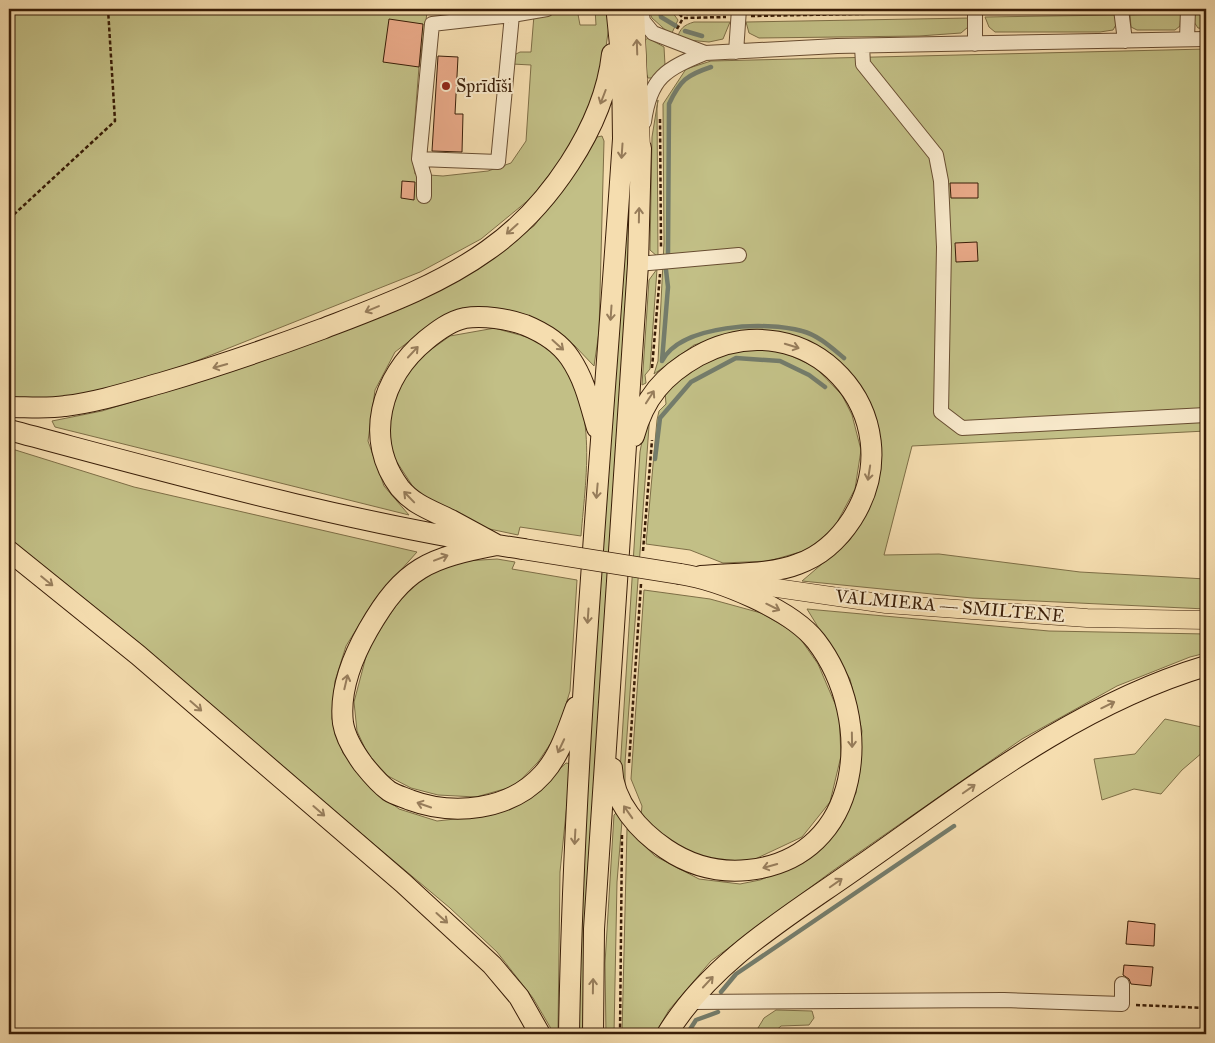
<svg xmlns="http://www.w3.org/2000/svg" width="1215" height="1043" font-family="'IM FELL Great Primer',serif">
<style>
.green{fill:#c2bf86;stroke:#7e6e46}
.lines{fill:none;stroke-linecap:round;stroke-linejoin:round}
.stream{stroke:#747c6b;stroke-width:4.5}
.building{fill:#eaaa89;stroke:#391d07}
.minor-casing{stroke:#684d31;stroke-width:16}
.major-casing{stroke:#391d07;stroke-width:19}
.highway-casing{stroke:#391d07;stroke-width:22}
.path{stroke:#391d07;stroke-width:2.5;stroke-dasharray:4 2.5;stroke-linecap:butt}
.minor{stroke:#f8e9cb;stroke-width:14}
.major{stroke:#f5ddaf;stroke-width:18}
.highway{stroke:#f5ddaf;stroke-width:20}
.highway-bridge-casing{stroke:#391d07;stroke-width:22;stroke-linecap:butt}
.highway-bridge{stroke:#f5ddaf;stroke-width:20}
.oneway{stroke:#977d5b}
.poi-dot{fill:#8f2418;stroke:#f8e9cb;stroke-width:2}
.labels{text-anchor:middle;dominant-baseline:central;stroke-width:4;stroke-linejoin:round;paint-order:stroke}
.poi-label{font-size:18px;fill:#391d07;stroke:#f8e9cb;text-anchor:start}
.street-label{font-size:18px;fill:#391d07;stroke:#f8e9cb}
</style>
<rect width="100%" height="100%" fill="#f5ddaf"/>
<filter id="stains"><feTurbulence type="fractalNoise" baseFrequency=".004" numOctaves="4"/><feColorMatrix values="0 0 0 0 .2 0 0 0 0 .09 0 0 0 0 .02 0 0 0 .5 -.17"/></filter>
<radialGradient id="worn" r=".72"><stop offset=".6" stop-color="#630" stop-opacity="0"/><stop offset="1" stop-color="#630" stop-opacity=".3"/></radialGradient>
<path class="green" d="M9,9H488L427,13L419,67L412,156L415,174L443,176L488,171L511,163L526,141L531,65L512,64L514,55L520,52H531L534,15L560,9H577L580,25H596L595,9H607L609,26L603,67L592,108L562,158L531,198L481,239L420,272L151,379L55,402L9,399Z
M648,9H670L678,20L671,35L652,18Z
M678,9H986L687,15L681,13Z
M1181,13L1180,26L1175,30H1137L1131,27L1130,15Z
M1206,13V29L1198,28L1194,22V14Z
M1117,15V23L1113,30L1100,32H995L989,27L985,17Z
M970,18L968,27L961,33L919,36L759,38L749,33L746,22Z
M694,22H730L723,39L709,42L677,39C680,28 684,25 694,22Z
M648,38L664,47L665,65L652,78H648L646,73L645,40Z
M1206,49V431L912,446L884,555L939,554L1080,572L1206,579V609L972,598L802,581L850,540L873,497L880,456L846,369L820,347L782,333H733L694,345L654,374L658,361L664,243L663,104L686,69L711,61Z
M658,100L657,108L658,257L650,250L652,137Z
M602,136L604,141L599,332L594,366L574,345L537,320L495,310L442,316L395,352L375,390L368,441L384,486L409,515L55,427L52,421L102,411L189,384L462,277L534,226L580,166L597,137Z
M628,137L631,202L588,1034H576L577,939Z
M657,269L650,369L645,375L646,383L642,385L649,280Z
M495,328C509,333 530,336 542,344C602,389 586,472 581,536L520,527L518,535L466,524L421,499L391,453L389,415L398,385L422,356L450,336Z
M758,347L783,352L815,367L842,395L852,415L861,450L855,489L834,528L807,550L769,561L723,563L690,550L646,544L657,420L659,411L666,404L665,392L702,359Z
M650,412L625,763V787L620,771L640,452L645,424Z
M9,448L134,487L417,552L375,599L346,646L335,681L332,719L343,753L364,781L399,809L437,821L491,815L529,799L566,763L571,764L560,872L558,1031L553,1032L533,998L497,952L450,908L9,538Z
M497,559L515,562L512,569L577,580L570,691L557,734L538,762L515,786L476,797L438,795L411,788L388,776L368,755L357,731L354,702L368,649L395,607L421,577L465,561Z
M644,590L710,599L761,613L797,634L818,664L839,713L841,756L830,802L802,837L753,860L725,861L693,856L662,837L641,815L642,806L631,779Z
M807,609L1049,631L1206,634V653L1190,657L1117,686L1022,739L831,872L711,961L669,1010L655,1034H622L627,829L655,856L699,879L740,884L760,880L791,868L830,839L856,793L862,731L850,679Z
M1165,719L1206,728V762L1203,752L1182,770L1161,794L1134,789L1102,800L1094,759L1135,754Z
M616,813L622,821L617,882L614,1034H606L605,963L614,815Z
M776,1010L812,1011L814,1018L809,1025L781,1026L772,1034H762L758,1028L764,1018Z"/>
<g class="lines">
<path class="stream" d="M660,9L661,17L676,26
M685,31L702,36
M668,253L669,104C680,80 687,75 711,67
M666,270L668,287L662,361C681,324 767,321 802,331C818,335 832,348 844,358
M655,459L660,418L691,382L736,358L780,361L809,375L825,387
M721,992L736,974L954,826
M687,1034L696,1020L718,1012"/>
</g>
<path class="building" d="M389,19L423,24L419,67L383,62Z
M438,56L458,57L455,114H463L462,152L432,151Z
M402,181L415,182L414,200L401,198Z
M950,183H978V198H951Z
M977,242L978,261L956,262L955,243Z
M1128,921L1155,924L1154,946L1126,944Z
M1124,965L1153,967L1151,986L1131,984L1129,979L1123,975Z"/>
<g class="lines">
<defs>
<path id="minor" d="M641,9L643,21L653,33L705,53L837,46L1206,39
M1121,9L1125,41
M1187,39L1188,9
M975,44V9
M862,46L863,64L936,155L941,181L944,247L941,412L962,428L1206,415
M736,52L739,9
M644,122C650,77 666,69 705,53
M419,159L498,162L512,15L547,9
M424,196V176L419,159L432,24L512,15
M638,264L739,255
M690,1002L1004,1000L1122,1004V984"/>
<path id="major" d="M635,9L641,148
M722,580L886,604L1087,618L1206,620"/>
<path id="highway" d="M9,407C27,407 47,409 65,406C98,402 129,392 161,383C215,367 268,349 322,329C379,307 438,286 488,250C548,208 604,127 612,54
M9,430C179,475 348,523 523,549
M634,436C644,398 664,375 698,356C807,296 917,416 852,519C839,539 821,556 798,564C771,575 730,573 701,576
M497,545C429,558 404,567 368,630C352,658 339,690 343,723C345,736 355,753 363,764C371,774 378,783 389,791C395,795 403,797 410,800C453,816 510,811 543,774C560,755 567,731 576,707
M497,545C482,537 466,528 451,520C431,510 414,505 400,488C363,439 381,377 426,340C437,331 450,321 465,318C483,315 508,319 525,325C542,332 560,343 570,358C585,380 590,404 597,428
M9,551L138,655L403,883L492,965L519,997L540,1034
M612,768C613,802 639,831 666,849C691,866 718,873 748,870C864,858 876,719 816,641C791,609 719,580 680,574
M569,1034C574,735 603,437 623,139L622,65L617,15
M593,1034L594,929L638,264L641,148
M667,1034C712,960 791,915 860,866C970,789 1076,705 1206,666"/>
</defs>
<use href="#minor" class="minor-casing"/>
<use href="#major" class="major-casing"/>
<use href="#highway" class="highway-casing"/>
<path class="path" d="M675,9L683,18L726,17
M988,11L1104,9
M751,16L963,12
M677,29L683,18
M660,119L661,248
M9,219L115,121L108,9
M652,368L660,274
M643,551L652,440
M629,763L641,584
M1136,1005L1206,1008
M620,1034L622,833"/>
<use href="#minor" class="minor"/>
<use href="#major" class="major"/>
<use href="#highway" class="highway"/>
<defs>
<path id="highway-bridge" d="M523,549L680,574"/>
</defs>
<use href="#highway-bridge" class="highway-bridge-casing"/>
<use href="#highway-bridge" class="highway-bridge"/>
</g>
<defs><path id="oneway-shaft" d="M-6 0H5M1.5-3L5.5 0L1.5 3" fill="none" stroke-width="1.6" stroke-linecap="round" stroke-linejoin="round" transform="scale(1.25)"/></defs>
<g class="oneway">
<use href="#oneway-shaft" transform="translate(637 47) rotate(-92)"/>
<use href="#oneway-shaft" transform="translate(603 97) rotate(111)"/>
<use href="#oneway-shaft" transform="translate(622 151) rotate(94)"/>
<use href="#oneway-shaft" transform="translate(639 215) rotate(-89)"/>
<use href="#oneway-shaft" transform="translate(512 229) rotate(138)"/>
<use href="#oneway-shaft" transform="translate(372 309) rotate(157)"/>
<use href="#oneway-shaft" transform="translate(611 313) rotate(94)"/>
<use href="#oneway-shaft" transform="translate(558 345) rotate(42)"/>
<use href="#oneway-shaft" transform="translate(792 346) rotate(17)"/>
<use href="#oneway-shaft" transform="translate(413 352) rotate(-47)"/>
<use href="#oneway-shaft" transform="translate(220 366) rotate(164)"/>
<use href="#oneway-shaft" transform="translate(650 397) rotate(-57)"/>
<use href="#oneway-shaft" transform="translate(869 473) rotate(99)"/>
<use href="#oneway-shaft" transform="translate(597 491) rotate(95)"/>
<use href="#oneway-shaft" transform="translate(409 497) rotate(-134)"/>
<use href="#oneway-shaft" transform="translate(441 558) rotate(-21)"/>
<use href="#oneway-shaft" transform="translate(47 581) rotate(39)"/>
<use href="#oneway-shaft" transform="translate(773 607) rotate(26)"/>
<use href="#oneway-shaft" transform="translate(588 616) rotate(94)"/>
<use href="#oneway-shaft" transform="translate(346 682) rotate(-77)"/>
<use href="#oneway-shaft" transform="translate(1108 705) rotate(-26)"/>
<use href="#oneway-shaft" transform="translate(196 706) rotate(41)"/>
<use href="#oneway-shaft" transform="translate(852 740) rotate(89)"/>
<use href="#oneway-shaft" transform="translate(561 746) rotate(115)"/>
<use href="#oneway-shaft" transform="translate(969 789) rotate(-35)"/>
<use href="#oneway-shaft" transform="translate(424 805) rotate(-161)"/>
<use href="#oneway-shaft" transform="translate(319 811) rotate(41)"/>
<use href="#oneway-shaft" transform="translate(628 812) rotate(-125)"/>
<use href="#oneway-shaft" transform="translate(575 837) rotate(93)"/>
<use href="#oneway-shaft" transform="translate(770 866) rotate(164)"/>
<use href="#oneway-shaft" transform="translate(836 883) rotate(-35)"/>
<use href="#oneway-shaft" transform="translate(442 918) rotate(42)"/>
<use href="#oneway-shaft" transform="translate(708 982) rotate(-47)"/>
<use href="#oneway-shaft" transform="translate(593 986) rotate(-89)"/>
</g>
<circle class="poi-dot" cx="446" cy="86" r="5"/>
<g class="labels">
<g class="poi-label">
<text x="456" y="86">Sprīdīši</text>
</g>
<g class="street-label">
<text transform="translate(950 606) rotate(5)">VALMIERA — SMILTENE</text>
</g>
</g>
<rect width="1215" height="1043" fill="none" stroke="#f5ddaf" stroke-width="30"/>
<rect x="10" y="10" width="1195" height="1023" fill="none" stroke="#391d07" stroke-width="2.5"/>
<rect x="15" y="15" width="1185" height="1013" fill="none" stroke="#391d07"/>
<rect width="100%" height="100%" filter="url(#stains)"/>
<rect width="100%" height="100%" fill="url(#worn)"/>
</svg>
